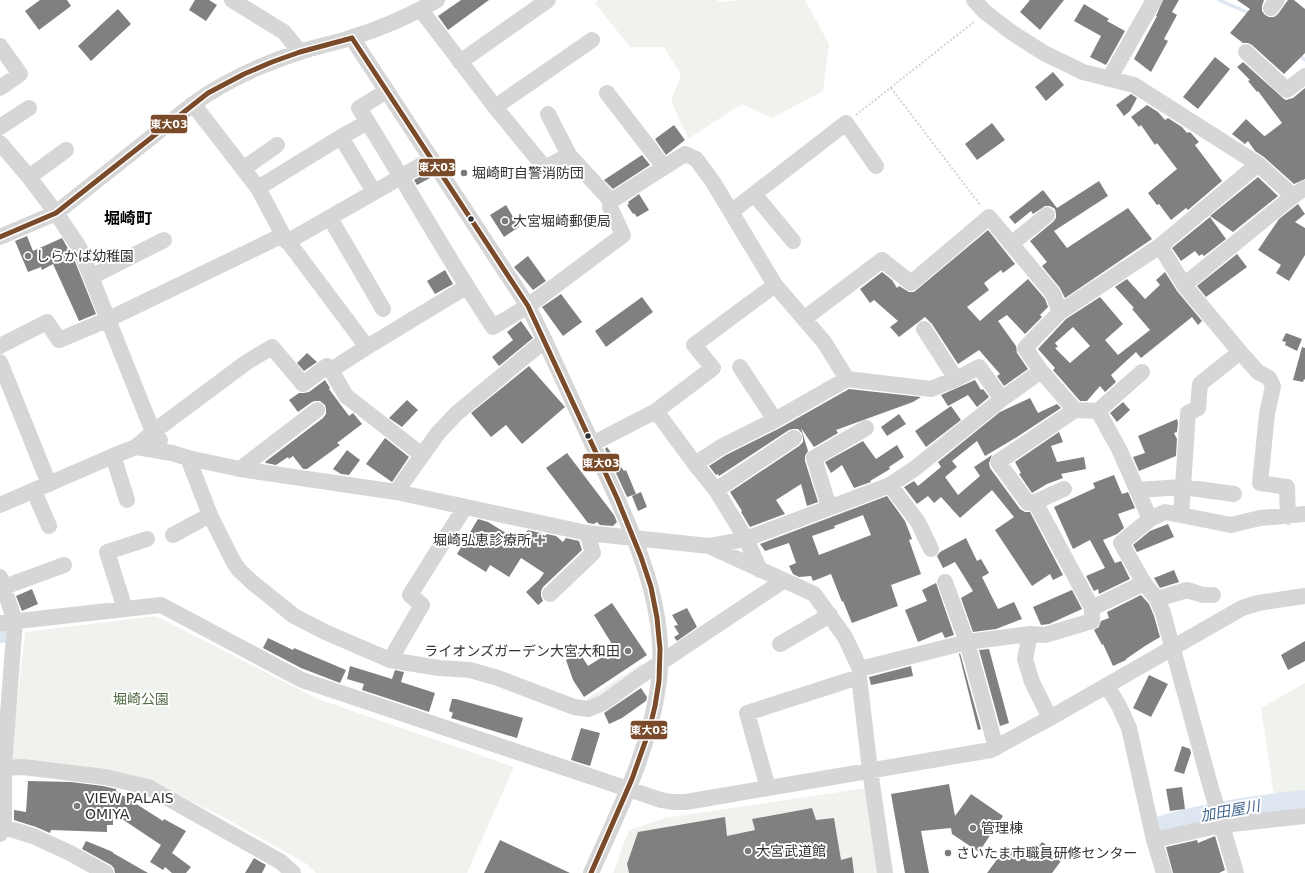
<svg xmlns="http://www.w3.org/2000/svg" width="1305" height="873" font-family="'DejaVu Sans','Noto Sans JP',sans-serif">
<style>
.green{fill:#f0f3ed}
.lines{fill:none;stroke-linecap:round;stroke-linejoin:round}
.stream{stroke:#dee7f1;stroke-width:3.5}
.river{stroke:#dee7f1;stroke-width:22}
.building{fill:#808080;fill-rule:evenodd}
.path{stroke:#d4d4d4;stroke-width:2;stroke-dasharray:2 2;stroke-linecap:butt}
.minor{stroke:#d6d6d6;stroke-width:16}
.bus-1-casing{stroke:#fff;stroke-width:8}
.bus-1{stroke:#7a4b2a;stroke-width:5}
.poi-dot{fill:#7a7a7a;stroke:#fff;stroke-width:1.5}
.bus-dot{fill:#323232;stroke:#fff;stroke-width:1.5}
.labels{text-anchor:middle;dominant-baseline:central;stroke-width:4;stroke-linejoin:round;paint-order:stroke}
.poi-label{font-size:14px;fill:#323232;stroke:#fff;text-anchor:start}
.park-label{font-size:14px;fill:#506b42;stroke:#fff}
.water-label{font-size:15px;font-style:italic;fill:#45698f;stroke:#fff}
.quarter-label{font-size:16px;font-weight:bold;fill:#000;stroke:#fff}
.line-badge{stroke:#fff;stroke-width:1.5}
.badge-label{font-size:11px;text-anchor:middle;font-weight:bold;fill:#fff}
</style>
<rect width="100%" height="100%" fill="#fff"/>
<path class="green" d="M598,0H717L720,2L741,0H805L829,44L823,91L772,118L742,104L688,139L671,100L681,75L664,47H630L595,3Z
M156,616L318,699L514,767L467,873H316L307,864L223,817L149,781L11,759L25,632Z
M642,663L646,669L591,705L587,699Z
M1305,683V792L1274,796L1261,708Z
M866,788L878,873H613L629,830L665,818Z"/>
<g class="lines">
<path class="stream" d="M1219,0L1251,14
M1298,54L1305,60"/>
<path class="river" d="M0,632L8,630
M1157,828C1205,813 1255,806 1305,801"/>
</g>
<path class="building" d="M40,0H67L71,6L39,30L25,11Z
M195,0H209L217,5L206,21L189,10Z
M461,0H489L448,30L438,16Z
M1030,0H1064L1040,30L1020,12Z
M1163,0H1179L1172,12L1177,15L1164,39L1168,41L1151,72L1134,59L1157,16H1156Z
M1237,0H1264L1262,6V11L1265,15L1269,17H1274L1278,14L1288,0H1294L1305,9V53L1284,74L1252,45L1248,43H1243L1230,33L1250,9Z
M1084,4L1109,19L1107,21L1125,31L1106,65L1090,57L1101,36L1074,21Z
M118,9L131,24L91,61L78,46Z
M1215,57L1230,69L1198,109L1183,97Z
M1243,62L1284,99L1286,100L1293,98L1305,88V179L1294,184L1264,157L1255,151L1248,141L1245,144L1232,134L1246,119L1263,135L1265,136L1282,123L1258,91L1257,92L1248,81L1250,80L1237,67Z
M1053,72L1064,85L1046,101L1035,87Z
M1131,94L1137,98L1130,111L1124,116L1116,105Z
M1147,105L1158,112L1165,120L1168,118L1182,127L1187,133L1189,132L1191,133L1199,142L1195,145L1222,181L1188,210L1186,208L1171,220L1159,204L1157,205L1148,193L1177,169L1157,143L1155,145L1141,125L1139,127L1131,117Z
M992,123L1005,140L977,160L965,144Z
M674,125L685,140L666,155L655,139Z
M642,155L650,165L613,189L604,180Z
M427,173L430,178L417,185L414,180Z
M1258,177L1278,196L1233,232L1210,216Z
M1099,181L1108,196L1054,231L1067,248L1128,208L1152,239L1065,298L1060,288L1042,266L1047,262L1030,241L1053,222L1056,218V214L1055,209L1050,206H1045L1033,214L1031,211L1015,224L1009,217L1043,190L1057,208Z
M639,194L649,210L637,217L634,213L633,214L627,205L629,204L628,202Z
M1298,204L1305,214L1295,222L1305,228V255L1289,281L1276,273L1281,265L1258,250L1279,219Z
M506,205L519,227L504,237L490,215Z
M1210,217L1226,239L1204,256L1202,254L1199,256L1195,251L1181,261L1172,248Z
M988,230L1015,264L1003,273L1001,270L984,283L989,290L967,307L980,321L1028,279L1045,299L1048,307L1040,315L1042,317L1025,334L1007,315L998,321L1016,346L1017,353L1028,369L1004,386L997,376L1000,374L979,350L958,364L932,324L925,317L899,337L890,327L898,321L874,300L870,303L860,289L882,272L892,280L897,288L899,286L909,292H914Z
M27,236L33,251L62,238L74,259L96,314L79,321L53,264L42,270L41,267L28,272L15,241Z
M1237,254L1247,267L1206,297L1197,286Z
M528,256L546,281L533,290L514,267Z
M445,270L453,284L435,294L427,281Z
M1165,272L1177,291L1202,321L1198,325L1192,317L1141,358L1136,352L1111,375L1116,382L1105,392L1100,386L1087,401H1080L1053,370L1055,368L1038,349L1066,319L1100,297L1123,324L1105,340L1118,355L1150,330L1132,309L1134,308L1115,287L1127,279L1145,299L1160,285L1156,280ZM1073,327L1090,346L1070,363L1055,348L1058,347L1055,343Z
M561,294L582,322L563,336L542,307Z
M642,297L653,312L606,347L595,331Z
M521,321L533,338L499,366L492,357L513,340L507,332Z
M1286,333L1302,339L1297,351L1285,345L1286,342L1282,341Z
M1302,347L1305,348V380L1304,379L1303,382L1293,380Z
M307,353L317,362L304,371L297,363Z
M529,366L565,407L522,444L506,425L491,437L471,413Z
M325,380L330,388L329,389L349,416L353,413L362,424L337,443L340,445L307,469H303L293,456L289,459L288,457L276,465L266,463L265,462L323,418L326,414V409L325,405L320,401H315L312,402L298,412L289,400L299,393H304L309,392Z
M975,380L981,390L983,389L989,397L977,407L968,395L948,406L941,395Z
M849,389L921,397L913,402L836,430L838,433L814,447L801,428L808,451L805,456V461L818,502L807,506L801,484L776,500L785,514L750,527L741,512L742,511L730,492L799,446L803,442V438L802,433L798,429H793L789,430L719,476L718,474L716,475L709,466L726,455L780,428Z
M1030,398L1038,413L1057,404L1061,408L1017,437L985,456L977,441L952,461L957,467L945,477L958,495L980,476L974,467L992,455L989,463L990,468L1020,509L1025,512H1030L1063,575L1053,580L1050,574L1032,586L995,530L1014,517L992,490L960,518L941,497L934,503L928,496L917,504L904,487L914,481L918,486L941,467L938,462L1000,412Z
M407,400L418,410L402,427L389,418Z
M1123,402L1130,410L1117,422L1110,413Z
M951,406L961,420L926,447L915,431Z
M899,414L906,424L887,436L881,427Z
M1177,419L1178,423L1177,432L1174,433L1177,439L1176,456L1139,471L1133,457L1145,453L1138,436Z
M1059,432L1063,442L1051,446L1057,462L1084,457L1086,469L1061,474L1063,478L1047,484L1032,493L1019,474L1021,473L1015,462Z
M385,438L409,457L392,482L366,464Z
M863,441L876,459L897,445L904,457L889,467L890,469L870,481L871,482L854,488L842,465L831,473L825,462Z
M607,447L624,471L626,470L636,494L627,497L605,449Z
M347,450L360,460L349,475L341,474L333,469Z
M567,453L614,515L617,522L613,526L600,525L597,522L594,524L588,523L546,468Z
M1114,475L1122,494L1128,492L1135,508L1118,514L1124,528L1117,534L1103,540L1115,563L1121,561L1130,579L1099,594L1098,589L1094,591L1086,576L1105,568L1090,540L1073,549L1054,507L1095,488L1093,483Z
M641,492L647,507L638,511L632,496Z
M887,496L905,521L912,539L909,540L921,574L891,585L898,606L852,623L843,601L842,602L831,574L813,581L811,576L799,577L793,574L789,566L796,563L789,543L765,551L760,544ZM863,515L871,535L819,555L812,536L835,528L834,526Z
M478,519L488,522L519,541L528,530L541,533L545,536L547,534L556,536L563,542L566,538L579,541L582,550L543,587L541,591V596L543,601L538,605L526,592L539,580L544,573L521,558L509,577L490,565L486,572L457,554Z
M1168,524L1174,537L1137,552L1133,545L1150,531Z
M966,538L977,561L981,559L989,573L982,577L998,609L1014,602L1022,619L996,629L973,632L961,598L973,591L955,562L943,568L937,556L940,552Z
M1174,570L1179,582L1160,588L1154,578Z
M936,583L954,635L945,638L942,632L918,642L905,610L927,601L922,590Z
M32,589L38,604L22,611L16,596Z
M1072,590L1082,609L1049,624L1041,625L1033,607Z
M1141,595L1149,604L1154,616L1160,637L1145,646L1126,659V660L1113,666L1103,644L1102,645L1094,630L1099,627L1101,621L1109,618L1107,612Z
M612,603L647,655L584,697L573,680L566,660L579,652L588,666L615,649L594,615Z
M687,608L697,627L677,641L674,637L679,634L674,626L678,625L672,615Z
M268,638L293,650L294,648L346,670L340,683L301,668L263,648Z
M1305,641V661L1288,670L1281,655Z
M989,649L1009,723L1000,726L979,650Z
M960,653L981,729L978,730L959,654Z
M350,666L392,679L395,670L404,672L401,682L435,693L429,712L362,690L364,684L347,679Z
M911,666L913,676L871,685L869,677Z
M1149,675L1168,684L1151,717L1133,708Z
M641,688L647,697L646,701L622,718L609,724L604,713Z
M452,699H456L523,718L517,738L451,718L453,713L449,711Z
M581,728L600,733L590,766L571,760Z
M1182,746L1190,749L1191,753L1184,774L1174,771Z
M28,781L71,782L103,786L116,789V791L163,821L164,819L186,831L172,853L191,867L186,873H172L165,867L163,870L150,862L161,845L113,813V825H107V832L51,830L50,833L36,827L14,820V810L26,812Z
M949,784L955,816L971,794L1003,816L979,852L952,834L951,828L921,831L929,873H905L891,794Z
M1182,787L1185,809L1170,811L1166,789Z
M812,808L816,820L834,818L841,860L852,857L854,873H629L627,864L638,832L725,817L727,836L755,830L752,819Z
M1215,836L1225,870L1219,873H1173L1166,847L1197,840L1198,843Z
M500,840L570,873H484Z
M86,841L113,852V853L148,873H115L114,868L111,865L82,849Z
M1042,842L1064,857L1052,873H987L1007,846L1028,861Z
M254,858L266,865L262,873H245Z"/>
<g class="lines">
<path class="path" d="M891,88L981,206
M856,115L975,21"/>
<path class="minor" d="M232,0L284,32L300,52
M974,0L985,12L1011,32L1044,53L1083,72L1134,85L1258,164L1293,196
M1271,8L1277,0
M421,10L495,107L545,168L569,155L611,201
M352,38L528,306C550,350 570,396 591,441C624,516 669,596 659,681C650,750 619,810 591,873
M0,46L20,74L0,88
M1246,52L1287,90L1305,76
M460,62L548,0
M1109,79L1154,0
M387,91L359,108C404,180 446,256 493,327L528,306L623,235L610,207L611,201L685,154L696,159L713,182L775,285L824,342L847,379L931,389L956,379L979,367L1002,399
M607,93L664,167
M193,104L258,188L283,235
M495,107L592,40
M548,114L569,155
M0,127L29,108
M341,137L374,192
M0,143L29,177L56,213L79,247L153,432L160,440
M243,169L277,145
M29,177L66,150
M258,188L341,137L368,122
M754,194L793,241
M731,212L846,123L876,166
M330,218L383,309
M0,237L56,213L193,104C225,81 262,64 300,52C317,46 336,43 353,37C382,28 410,16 437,0
M287,242L432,159
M1011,244L1047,215
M1160,246L1184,285L1240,352L1258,372L1269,378L1273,386L1267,414L1260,483L1287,487L1288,517
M91,277L164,240
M1184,285L1293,196L1305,188
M1060,312L1160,246L1258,164
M924,329L956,379
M0,346L47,322L59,340L109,319L283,235L367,347
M0,362L49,484
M740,367L775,420
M331,370L367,347L466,287
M1041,371L1075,410L1098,411L1119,449L1150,519
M1075,410L998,462L1028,503L1035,502L1092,608
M656,411L695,464
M1098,411L1142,372
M592,444L656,411L713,368L694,345L775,285
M136,447L153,432L247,362L272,347L303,384L327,366L331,370L346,396L422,455
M113,456L127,500
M188,458L210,515L233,561L239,570L253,583L294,616L325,632L390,660L439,668L470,670L498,678L574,707L588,709L603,703L639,677L783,581
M240,469L317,410
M890,485L918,522L931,549
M716,490L794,438
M1137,490L1183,487L1234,494
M34,491L49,526
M396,492L438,433L457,413L545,340
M1035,502L1064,489
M0,505L113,456L136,447L172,453L188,458L240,469L396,492L587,533L709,546L746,539L890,485L914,469L1002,399L1041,371L1025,348L1060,312L1053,294L989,217L911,283L882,260L805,318
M829,507L814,458L866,428
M1181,515L1188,413L1198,408L1200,384L1240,352
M173,535L210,515
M709,546L814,594L845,637L860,669L859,677L870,770L885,873
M760,570L746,539L716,490L695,464L721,447L775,420L847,379
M0,577L15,621L4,767V827L0,834
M945,582L967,642L996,748
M4,587L64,565
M550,594L593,553L587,533
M1157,599L1187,590L1203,595H1213
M125,609L107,552L147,539
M0,623L161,605L302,680L661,800L672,802H686L991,750L1050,718L1242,608L1258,603L1305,596
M1030,634L1025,659L1032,682L1050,718
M780,644L830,615
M390,660L422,605L410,595L465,507
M860,669L967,642L1030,634L1045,635L1092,621V608L1144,583
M1107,686L1119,706L1129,728L1154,840L1164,873
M0,768L23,767L105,777L148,787L281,862L293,873
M768,788L747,713L859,677
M0,826L33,836L70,853L106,873
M1154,840L1222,825L1305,816
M1236,873L1209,781L1163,613L1157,599L1144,583L1121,543L1150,519L1165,512L1231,525L1260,518L1305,514"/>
<defs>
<path id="bus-1" d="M352,38L528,306L617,498L641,557L651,587L657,618L660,649L659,681L655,706L649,731L632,779L591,873
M0,237L56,213L208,93L244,74L272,62L300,52L352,38"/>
</defs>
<use href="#bus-1" class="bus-1-casing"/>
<use href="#bus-1" class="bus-1"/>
</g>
<g class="poi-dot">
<circle cx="464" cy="173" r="4"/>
<circle cx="505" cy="221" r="4"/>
<circle cx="28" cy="256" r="4"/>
<path d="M538 534h4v4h4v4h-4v4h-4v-4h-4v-4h4z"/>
<circle cx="628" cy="651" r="4"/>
<circle cx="77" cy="806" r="4"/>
<circle cx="973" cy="828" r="4"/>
<circle cx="748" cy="851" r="4"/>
<circle cx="948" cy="853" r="4"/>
</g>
<g class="bus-dot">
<circle cx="471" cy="219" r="3.5"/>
<circle cx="588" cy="436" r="3.5"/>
</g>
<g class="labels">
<g class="poi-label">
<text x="472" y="173">堀崎町自警消防団</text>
<text x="513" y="221">大宮堀崎郵便局</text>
<text x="36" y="256">しらかば幼稚園</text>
<text x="531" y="540" text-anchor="end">堀崎弘恵診療所</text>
<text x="620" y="651" text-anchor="end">ライオンズガーデン大宮大和田</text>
<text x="85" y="798">VIEW PALAIS<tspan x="85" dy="16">OMIYA</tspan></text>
<text x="981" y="828">管理棟</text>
<text x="756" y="851">大宮武道館</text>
<text x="956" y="853">さいたま市職員研修センター</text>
</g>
<g class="park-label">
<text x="141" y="699">堀崎公園</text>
</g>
<g class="water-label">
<text transform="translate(1230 811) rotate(-10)">加田屋川</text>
</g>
<g class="quarter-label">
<text x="128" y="218">堀崎町</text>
</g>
</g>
<g class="line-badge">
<rect x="150" y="114" width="38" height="20" rx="4" fill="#7a4b2a"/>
<rect x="418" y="158" width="38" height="19" rx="4" fill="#7a4b2a"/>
<rect x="582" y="453" width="38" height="19" rx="4" fill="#7a4b2a"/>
<rect x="630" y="720" width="38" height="20" rx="4" fill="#7a4b2a"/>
</g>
<g class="badge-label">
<text x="169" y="128">東大03</text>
<text x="437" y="171">東大03</text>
<text x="601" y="467">東大03</text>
<text x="649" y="734">東大03</text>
</g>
</svg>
